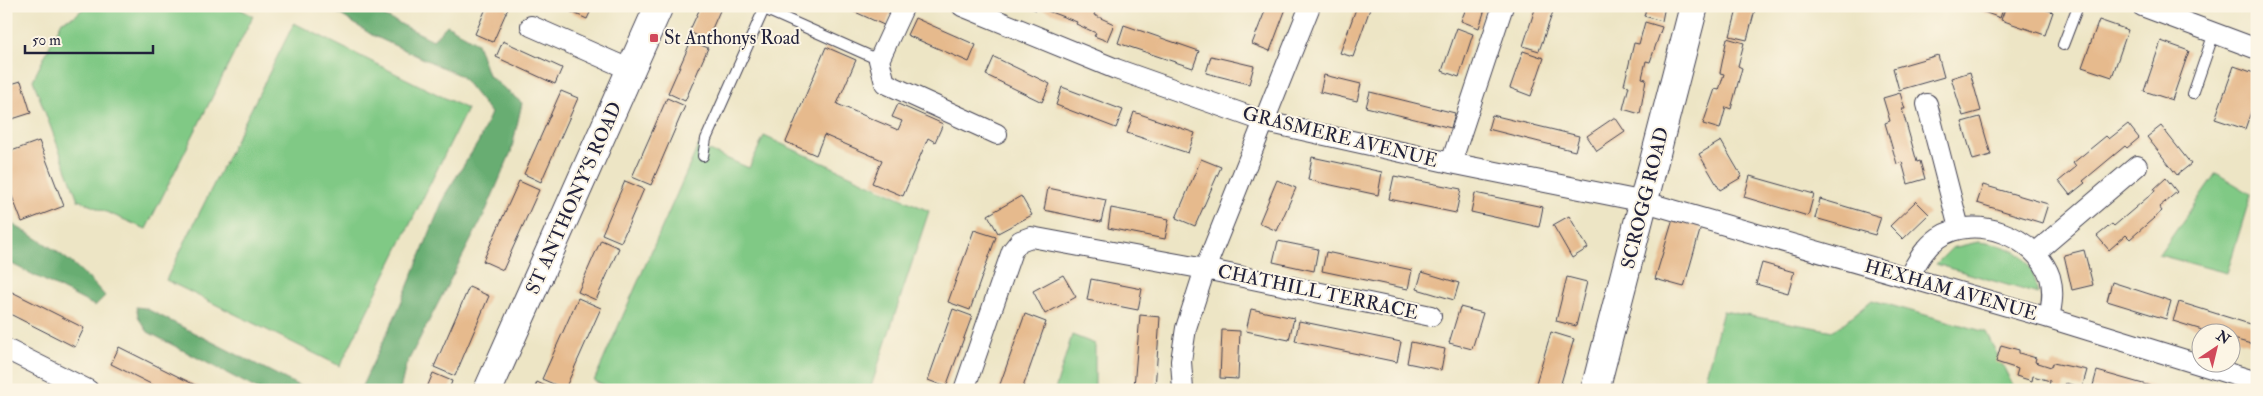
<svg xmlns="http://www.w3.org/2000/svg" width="2263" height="396" font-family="'IM FELL Double Pica',serif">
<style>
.green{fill:#80c985;stroke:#517660}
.forest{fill:#68ad72;stroke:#456856}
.building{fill:#e6ba8d}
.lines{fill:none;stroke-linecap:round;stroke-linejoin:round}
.lane-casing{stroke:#403f50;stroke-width:12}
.street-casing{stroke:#403f50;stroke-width:22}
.secondary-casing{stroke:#403f50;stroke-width:30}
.lane{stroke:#fff;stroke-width:10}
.street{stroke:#fff;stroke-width:20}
.secondary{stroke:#fff;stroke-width:28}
.poi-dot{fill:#d1495b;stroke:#fcf5e5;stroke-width:2}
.labels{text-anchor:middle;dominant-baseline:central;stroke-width:4;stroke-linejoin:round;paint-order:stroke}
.poi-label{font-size:19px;fill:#22223b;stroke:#fcf5e5;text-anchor:start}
.street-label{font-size:19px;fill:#22223b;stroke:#fcf5e5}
</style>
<rect width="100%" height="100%" fill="#fcf5e5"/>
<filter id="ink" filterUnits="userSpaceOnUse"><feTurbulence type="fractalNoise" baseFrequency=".02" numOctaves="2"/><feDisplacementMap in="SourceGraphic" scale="10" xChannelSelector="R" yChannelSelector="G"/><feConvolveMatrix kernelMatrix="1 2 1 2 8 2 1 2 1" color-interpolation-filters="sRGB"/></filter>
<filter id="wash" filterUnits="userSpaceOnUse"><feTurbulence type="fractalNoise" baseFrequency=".0096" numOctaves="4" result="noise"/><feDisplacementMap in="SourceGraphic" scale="20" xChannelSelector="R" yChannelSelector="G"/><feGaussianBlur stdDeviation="1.12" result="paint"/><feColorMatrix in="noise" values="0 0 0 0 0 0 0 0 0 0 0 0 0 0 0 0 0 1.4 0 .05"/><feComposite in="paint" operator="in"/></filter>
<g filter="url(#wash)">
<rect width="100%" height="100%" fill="#ede5c5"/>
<path class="green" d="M86,6H234L253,16L146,229L78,200L33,80L62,21L75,16Z
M294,23L467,109L340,366L166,280Z
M764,136L929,211L870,390H614L594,381L698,146L749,168Z
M2216,173L2251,194L2227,273L2159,255Z
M1978,242C2016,246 2032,255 2038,294L1936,264L1952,248Z
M1872,300L1986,332L2015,390H1702L1723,311L1834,331Z
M1072,335L1095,344V390H1055Z"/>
<path class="forest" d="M327,6H364L433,40L447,25L477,43L488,75L522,103L511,152L485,213L406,365L400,390H360L398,310L446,193L479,141L491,113L461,76L372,35Z
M6,221C47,243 75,261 105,296L95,306L6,261Z
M136,307L145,308L307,390H259L148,332L139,319Z"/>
<g id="blocks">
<path class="building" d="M487,6H509L493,42L475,34Z
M558,6H593L587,19Z
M701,6H722L707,40L689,32Z
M842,6H893L886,26Z
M1026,6H1082L1095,12L1094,15L1114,24L1107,41L1094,36L1096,33L1076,24L1077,22L1037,7L1036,10Z
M1267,6H1287L1270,51L1252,44Z
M1357,6H1371L1353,57L1340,53Z
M1467,6H1486L1479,28L1461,21Z
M1536,6H1555L1539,51L1523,46Z
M1647,6H1665L1662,21L1644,16Z
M1738,6H1756L1747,40L1730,36Z
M1968,6H2004L2000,18Z
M2006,6H2035L2053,12L2045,35L2001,20Z
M2239,6H2257V13Z
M915,18L976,45L969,62L907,35Z
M2099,20L2128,30L2112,77L2082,67Z
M1645,22L1662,27L1650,62L1646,61L1642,78L1646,79L1640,114L1623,109L1629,86L1624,85L1634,43L1639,44Z
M1124,25L1199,51L1193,68L1118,43Z
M1457,28L1473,34L1459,77L1442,71Z
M1727,38L1744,43L1738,66L1742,68L1731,109L1726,107L1720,129L1703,124L1715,89L1719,90L1724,74L1720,73Z
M503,41L562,68L555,84L496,57Z
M691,41L708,48L685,101L668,93Z
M2161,41L2189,51L2172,100L2144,91Z
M826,47L856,60L837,104L898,130L902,121L892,117L898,104L943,124L935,142L928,138L903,196L872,183L882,160L824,135L816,155L786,142Z
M1523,51L1544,58L1531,96L1510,88Z
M1938,55L1944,77L1899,90L1893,68Z
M1211,56L1254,66L1249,84L1206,73Z
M994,57L1050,84L1042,102L986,75Z
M2234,66L2257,74V95L2245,129L2215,119Z
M7,71L11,84L21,81L31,113L6,121Z
M1970,72L1981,111L1963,116L1951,78Z
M1324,75L1361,84L1357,101L1320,92Z
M1062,87L1123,110L1116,128L1056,105Z
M561,91L578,98L541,182L524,174Z
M1370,92L1455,113L1451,128L1366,107Z
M1900,93L1905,109H1902L1917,162L1920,161L1925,179L1908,184L1902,162L1897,164L1885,123L1890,121L1883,98Z
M667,98L685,106L651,185L632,177Z
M1134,112L1195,133L1188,153L1127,133Z
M1492,115L1579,136L1575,151L1488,129Z
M1615,117L1625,132L1597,151L1587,136Z
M1980,117L1991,155L1973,160L1962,122Z
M2128,124L2139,138L2127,148L2125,146L2083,181L2085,183L2070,195L2059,181L2076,167L2073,163L2106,136L2109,139Z
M2161,126L2191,164L2177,175L2147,137Z
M39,141L64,206L22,222L6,181V153Z
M1721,141L1742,177L1720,190L1699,154Z
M1312,157L1382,172L1378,195L1308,180Z
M1201,159L1221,167L1195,226L1176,218Z
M1394,176L1461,189L1456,213L1389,199Z
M1750,176L1814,194L1808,216L1744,197Z
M2166,178L2177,192L2159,207L2162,211L2130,239L2126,235L2109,250L2097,236L2112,224L2114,226L2155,191L2154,189Z
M1277,180L1296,188L1277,231L1259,223Z
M519,181L539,190L503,270L483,261Z
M625,181L644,189L621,242L602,234Z
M1983,185L2048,204L2042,223L1977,203Z
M1048,188L1106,200L1101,222L1044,210Z
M1475,193L1543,207L1539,227L1471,212Z
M1021,196L1032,215L998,233L988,215Z
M1820,199L1881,217L1875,235L1815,218Z
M1916,201L1929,214L1903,239L1890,226Z
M1111,208L1169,219L1165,239L1108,228Z
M1569,216L1588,248L1572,258L1553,225Z
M1673,219L1701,227L1684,287L1655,279Z
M974,230L996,237L970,310L948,302Z
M601,240L619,248L596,300L578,292Z
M1278,241L1318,249L1314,271L1273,262Z
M2084,250L2093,285L2072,290L2064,255Z
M1326,252L1412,270L1408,289L1322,271Z
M1762,263L1794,272L1788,293L1756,284Z
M1422,272L1459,283L1454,300L1417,289Z
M1063,275L1076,297L1045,314L1033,291Z
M1567,277L1587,282L1576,326L1556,321Z
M1091,279L1142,289L1138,310L1087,300Z
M2112,282L2171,301L2166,319L2107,301Z
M469,287L489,296L455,376L434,367Z
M6,289L84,328L75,347L6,312Z
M578,298L601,308L565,389L542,379Z
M2179,302L2256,326L2251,344L2230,338V334H2215L2173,321Z
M1460,307L1483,313L1472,349L1449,343Z
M953,309L972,316L946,387L928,380Z
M1251,309L1294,318L1289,340L1246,331Z
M1025,314L1046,322L1022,390H998Z
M1140,315L1160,317L1155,389L1134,387Z
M1299,321L1401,342L1397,362L1295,341Z
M1222,330L1240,331L1238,379L1220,378Z
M1551,332L1574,339L1559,390H1534Z
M1411,342L1445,349L1441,370L1407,363Z
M2001,345L2019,350V353L2036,358L2035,362L2051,367L2053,363L2087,370L2082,388L2066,383L2062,390L2049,386L2050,381L2033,376L2032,381L2016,376L2018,369L1996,362Z
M119,347L205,390H163L111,364Z
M2097,371L2161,389V390L2092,389Z
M433,373L452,381L449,390H426Z
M537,382L554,390H534Z"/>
</g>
</g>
<g filter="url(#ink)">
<use href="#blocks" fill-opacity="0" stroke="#403f50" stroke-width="1"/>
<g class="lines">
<defs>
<path id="lane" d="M2063,45L2078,6
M2193,94L2214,33
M703,156L706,139L764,9L879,60"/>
<path id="street" d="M904,6L879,60L885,83L997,134
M962,6L1116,69L1266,122L1451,163L1645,202L2049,318L2257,382
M2142,6L2257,49
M531,26L631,70
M1927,104L1959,228
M1451,163L1503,6
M2035,253L2137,166
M1908,278C1917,263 1923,249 1938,238C1974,213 2036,236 2050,277C2054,291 2052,304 2049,318
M6,349L88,390
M964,390L1012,251L1020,241L1031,237L1205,269L1431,316
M1183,390L1181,361L1186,328L1205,269L1310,6"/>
<path id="secondary" d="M488,390L659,6
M1595,390L1694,6"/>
</defs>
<use href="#lane" class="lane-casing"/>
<use href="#street" class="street-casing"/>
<use href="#secondary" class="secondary-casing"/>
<use href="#lane" class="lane"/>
<use href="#street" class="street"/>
<use href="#secondary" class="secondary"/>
</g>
</g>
<rect class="poi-dot" x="649" y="33" width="10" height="10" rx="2.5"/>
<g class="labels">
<g class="poi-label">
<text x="664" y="38">St Anthonys Road</text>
</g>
<g class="street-label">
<text transform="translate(1340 137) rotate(14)">GRASMERE AVENUE</text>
<text transform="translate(574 198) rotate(-66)">ST ANTHONY'S ROAD</text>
<text transform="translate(1645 198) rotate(-76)">SCROGG ROAD</text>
<text transform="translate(1951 290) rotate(16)">HEXHAM AVENUE</text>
<text transform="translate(1318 292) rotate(12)">CHATHILL TERRACE</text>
</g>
</g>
<rect width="2263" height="396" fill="none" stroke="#fcf5e5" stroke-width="25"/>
<g transform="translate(2216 348) rotate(35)"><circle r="24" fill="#fcf5e5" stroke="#a5a1a1"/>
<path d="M0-4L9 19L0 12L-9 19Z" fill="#d1495b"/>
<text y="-8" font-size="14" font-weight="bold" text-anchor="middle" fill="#22223b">N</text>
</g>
<path d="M25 45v8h128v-8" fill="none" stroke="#22223b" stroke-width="2.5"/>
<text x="32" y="45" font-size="15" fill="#22223b" stroke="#fcf5e5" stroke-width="4" paint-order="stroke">50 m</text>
</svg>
